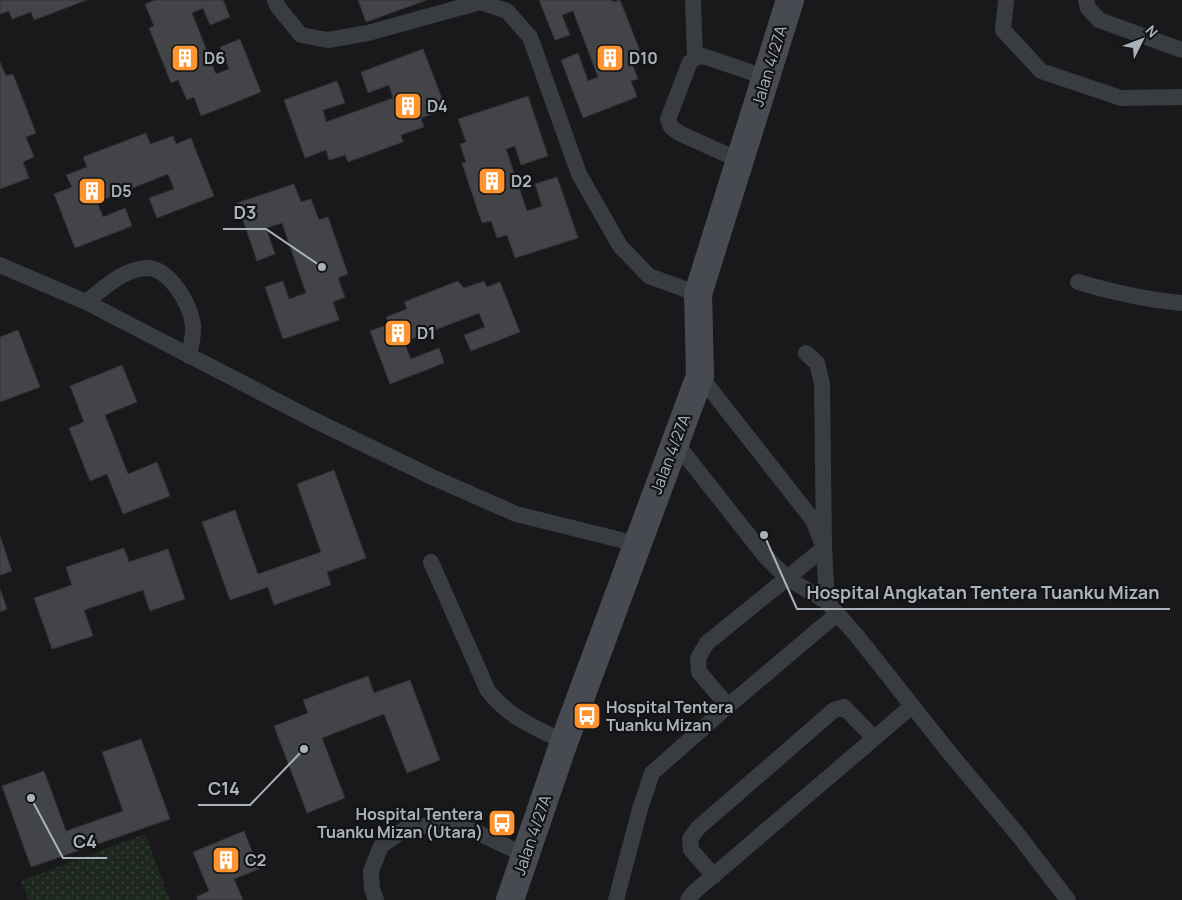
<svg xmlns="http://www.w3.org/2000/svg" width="1182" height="900" font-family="Manrope,sans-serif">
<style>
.grass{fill:url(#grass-dots)}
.building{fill:#434448;stroke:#333337}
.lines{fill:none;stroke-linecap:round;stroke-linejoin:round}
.lane{stroke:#393c41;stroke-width:16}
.secondary{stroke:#474b51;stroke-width:28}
.labels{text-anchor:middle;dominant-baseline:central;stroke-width:4.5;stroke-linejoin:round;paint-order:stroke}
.poi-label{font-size:16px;font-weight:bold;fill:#aab3bc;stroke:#141416;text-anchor:start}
.street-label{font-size:16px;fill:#aab3bc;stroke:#141416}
.leader{fill:none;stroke:#aab3bc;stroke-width:2}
.callout-dot{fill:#aab3bc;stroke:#141416;stroke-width:2}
.callout-label{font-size:18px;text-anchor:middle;font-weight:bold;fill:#aab3bc;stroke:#141416;stroke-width:4.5;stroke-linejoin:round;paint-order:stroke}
</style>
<defs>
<pattern id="grass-dots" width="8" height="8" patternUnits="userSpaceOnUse" patternTransform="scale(1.25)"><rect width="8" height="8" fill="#1e271e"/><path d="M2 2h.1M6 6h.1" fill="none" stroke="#3c443d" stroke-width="1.8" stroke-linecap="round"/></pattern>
</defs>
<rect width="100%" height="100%" fill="#19191b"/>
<path class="grass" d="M145,834L170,900H29L21,881Z"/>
<path class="building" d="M0,0H87L34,20L31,12L12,19L9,11L0,14Z
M155,0H223L230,17L210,25L203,8L192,13L216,74L229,69L220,47L240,39L261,92L201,116L194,97L187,100L178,80L171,83L149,28L154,26L145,4Z
M358,0H427L366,22Z
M539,0H612L613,2L620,0L640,51L629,56L638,79L631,81L637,97L583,118L561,60L578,53L588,81L598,77L573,11L562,15L570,35L555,40Z
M423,49L446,109L421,118L424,127L401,135L403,142L348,162L345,155L329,160L326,150L305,158L284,100L337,81L345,103L323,110L326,122L393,98L389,85L368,93L361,72Z
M0,62L6,76L13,74L36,133L26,137L34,157L23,162L29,178L0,189Z
M528,96L548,156L521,165L515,146L506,149L527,211L542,206L535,184L557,177L578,238L515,258L507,235L497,238L491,221L482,223L462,163L466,162L460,144L466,142L458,119Z
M146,133L150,144L173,136L176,144L191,138L214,196L157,218L149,198L174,189L168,174L97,202L103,217L125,208L132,226L75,248L54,194L72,187L66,175L87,167L83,157Z
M294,184L301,202L311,199L319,220L328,217L348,274L338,278L345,297L333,302L339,320L283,339L265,287L283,281L289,299L306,293L282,223L266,228L275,254L257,261L237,203Z
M458,281L464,288L484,281L487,287L500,282L520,332L471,351L464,335L485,327L479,313L404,342L411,359L439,348L444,363L390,384L370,331L389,324L386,317L407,309L404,302Z
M18,330L40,387L0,402V337Z
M122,365L137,402L105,415L128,474L157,462L170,496L123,514L107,474L90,481L69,428L84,422L70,386Z
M334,470L366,558L327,572L331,585L274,605L268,587L230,600L202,522L235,510L258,574L321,552L297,484Z
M0,536L12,571L0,575Z
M124,548L129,562L168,549L185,599L150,611L143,590L84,610L93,636L52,649L34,598L72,585L66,567Z
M0,589L7,609L0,612Z
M368,676L374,693L410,680L440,760L407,773L384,714L322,738L345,798L307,813L274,726L308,713L303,700Z
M141,739L170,819L31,867L2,786L44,771L66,831L123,811L102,752Z
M244,831L259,869L234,879L243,900H198L196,897L209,891L193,852Z"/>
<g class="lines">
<path class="lane" d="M275,0L278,7L301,35L328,40L368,33L480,2L507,11L530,37L579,174L620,246L649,276L698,294
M693,0L695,58
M1006,0L1003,30L1041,71L1121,98L1182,97
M1086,0L1088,8L1099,20L1182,50
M741,161L679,133L671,127L668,119L690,62L695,58L703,56L765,77
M0,265L86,302L312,419L432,477L516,514L637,544
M1078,282C1112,292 1146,300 1182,303
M86,302C103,289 123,269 146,268C170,268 190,304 193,325C194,334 191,346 189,356
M700,376L813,520L824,548L827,602
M675,442L765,556L787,578L827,602L857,636L948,751L1019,836L1068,900
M431,562L488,691C511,719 533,726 564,742
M728,706L699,672L698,658L707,643L824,548L822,384L817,363L806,353
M714,876L691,850L690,839L698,828L834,710L844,707L874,738
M376,900L372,889L371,871L381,846L406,828L443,824L474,831L525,855
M616,900L640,809L652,773L728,706L837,614
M688,900L693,893L912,706"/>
<path class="secondary" d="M510,900L564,742L700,376L698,294L790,0"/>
</g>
<defs>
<symbol id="building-square" viewBox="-11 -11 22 22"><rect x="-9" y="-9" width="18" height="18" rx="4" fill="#fd942f" stroke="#141416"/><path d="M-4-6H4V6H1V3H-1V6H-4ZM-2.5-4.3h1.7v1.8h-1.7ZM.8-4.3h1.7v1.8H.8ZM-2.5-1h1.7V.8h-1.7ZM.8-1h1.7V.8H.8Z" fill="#fff"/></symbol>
<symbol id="bus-square" viewBox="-11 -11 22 22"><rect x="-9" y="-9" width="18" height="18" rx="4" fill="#fd942f" stroke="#141416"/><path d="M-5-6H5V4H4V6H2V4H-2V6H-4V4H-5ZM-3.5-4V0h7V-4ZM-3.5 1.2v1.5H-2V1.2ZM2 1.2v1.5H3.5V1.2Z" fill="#fff"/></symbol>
</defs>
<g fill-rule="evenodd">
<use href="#building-square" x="169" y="42" width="32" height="32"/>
<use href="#building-square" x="594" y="42" width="32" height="32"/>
<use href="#building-square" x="392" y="90" width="32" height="32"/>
<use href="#building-square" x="476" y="165" width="32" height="32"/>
<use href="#building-square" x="76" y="175" width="32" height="32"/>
<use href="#building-square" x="382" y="317" width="32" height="32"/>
<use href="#bus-square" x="571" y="700" width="32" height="32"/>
<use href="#bus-square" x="486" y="807" width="32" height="32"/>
<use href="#building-square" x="210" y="844" width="32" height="32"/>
</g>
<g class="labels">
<g class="poi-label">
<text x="204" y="58">D6</text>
<text x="629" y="58">D10</text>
<text x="427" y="106">D4</text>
<text x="511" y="181">D2</text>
<text x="111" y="191">D5</text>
<text x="417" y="333">D1</text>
<text x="606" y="707">Hospital Tentera<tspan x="606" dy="18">Tuanku Mizan</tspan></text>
<text x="483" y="814" text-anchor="end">Hospital Tentera<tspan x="483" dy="18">Tuanku Mizan (Utara)</tspan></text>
<text x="245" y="860">C2</text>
</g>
<g class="street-label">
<text transform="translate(769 66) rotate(-73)">Jalan 4/27A</text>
<text transform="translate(670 454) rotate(-69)">Jalan 4/27A</text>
<text transform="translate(532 835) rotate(-71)">Jalan 4/27A</text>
</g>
</g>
<path class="leader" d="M322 267L266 229H223M764 535L797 609H1170M304 749L250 805H198M31 798L63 858H107"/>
<g class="callout-dot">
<circle cx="322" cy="267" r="5"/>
<circle cx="764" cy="535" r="5"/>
<circle cx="304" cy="749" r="5"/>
<circle cx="31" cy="798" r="5"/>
</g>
<g class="callout-label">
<text x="245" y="219">D3</text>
<text x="983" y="599">Hospital Angkatan Tentera Tuanku Mizan</text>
<text x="224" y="795">C14</text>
<text x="85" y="848">C4</text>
</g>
<g transform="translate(1142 40) rotate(48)" stroke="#141416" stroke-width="4" paint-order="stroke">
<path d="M0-4L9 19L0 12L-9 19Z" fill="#aab3bc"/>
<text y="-8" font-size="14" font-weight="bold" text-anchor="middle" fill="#aab3bc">N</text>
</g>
</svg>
